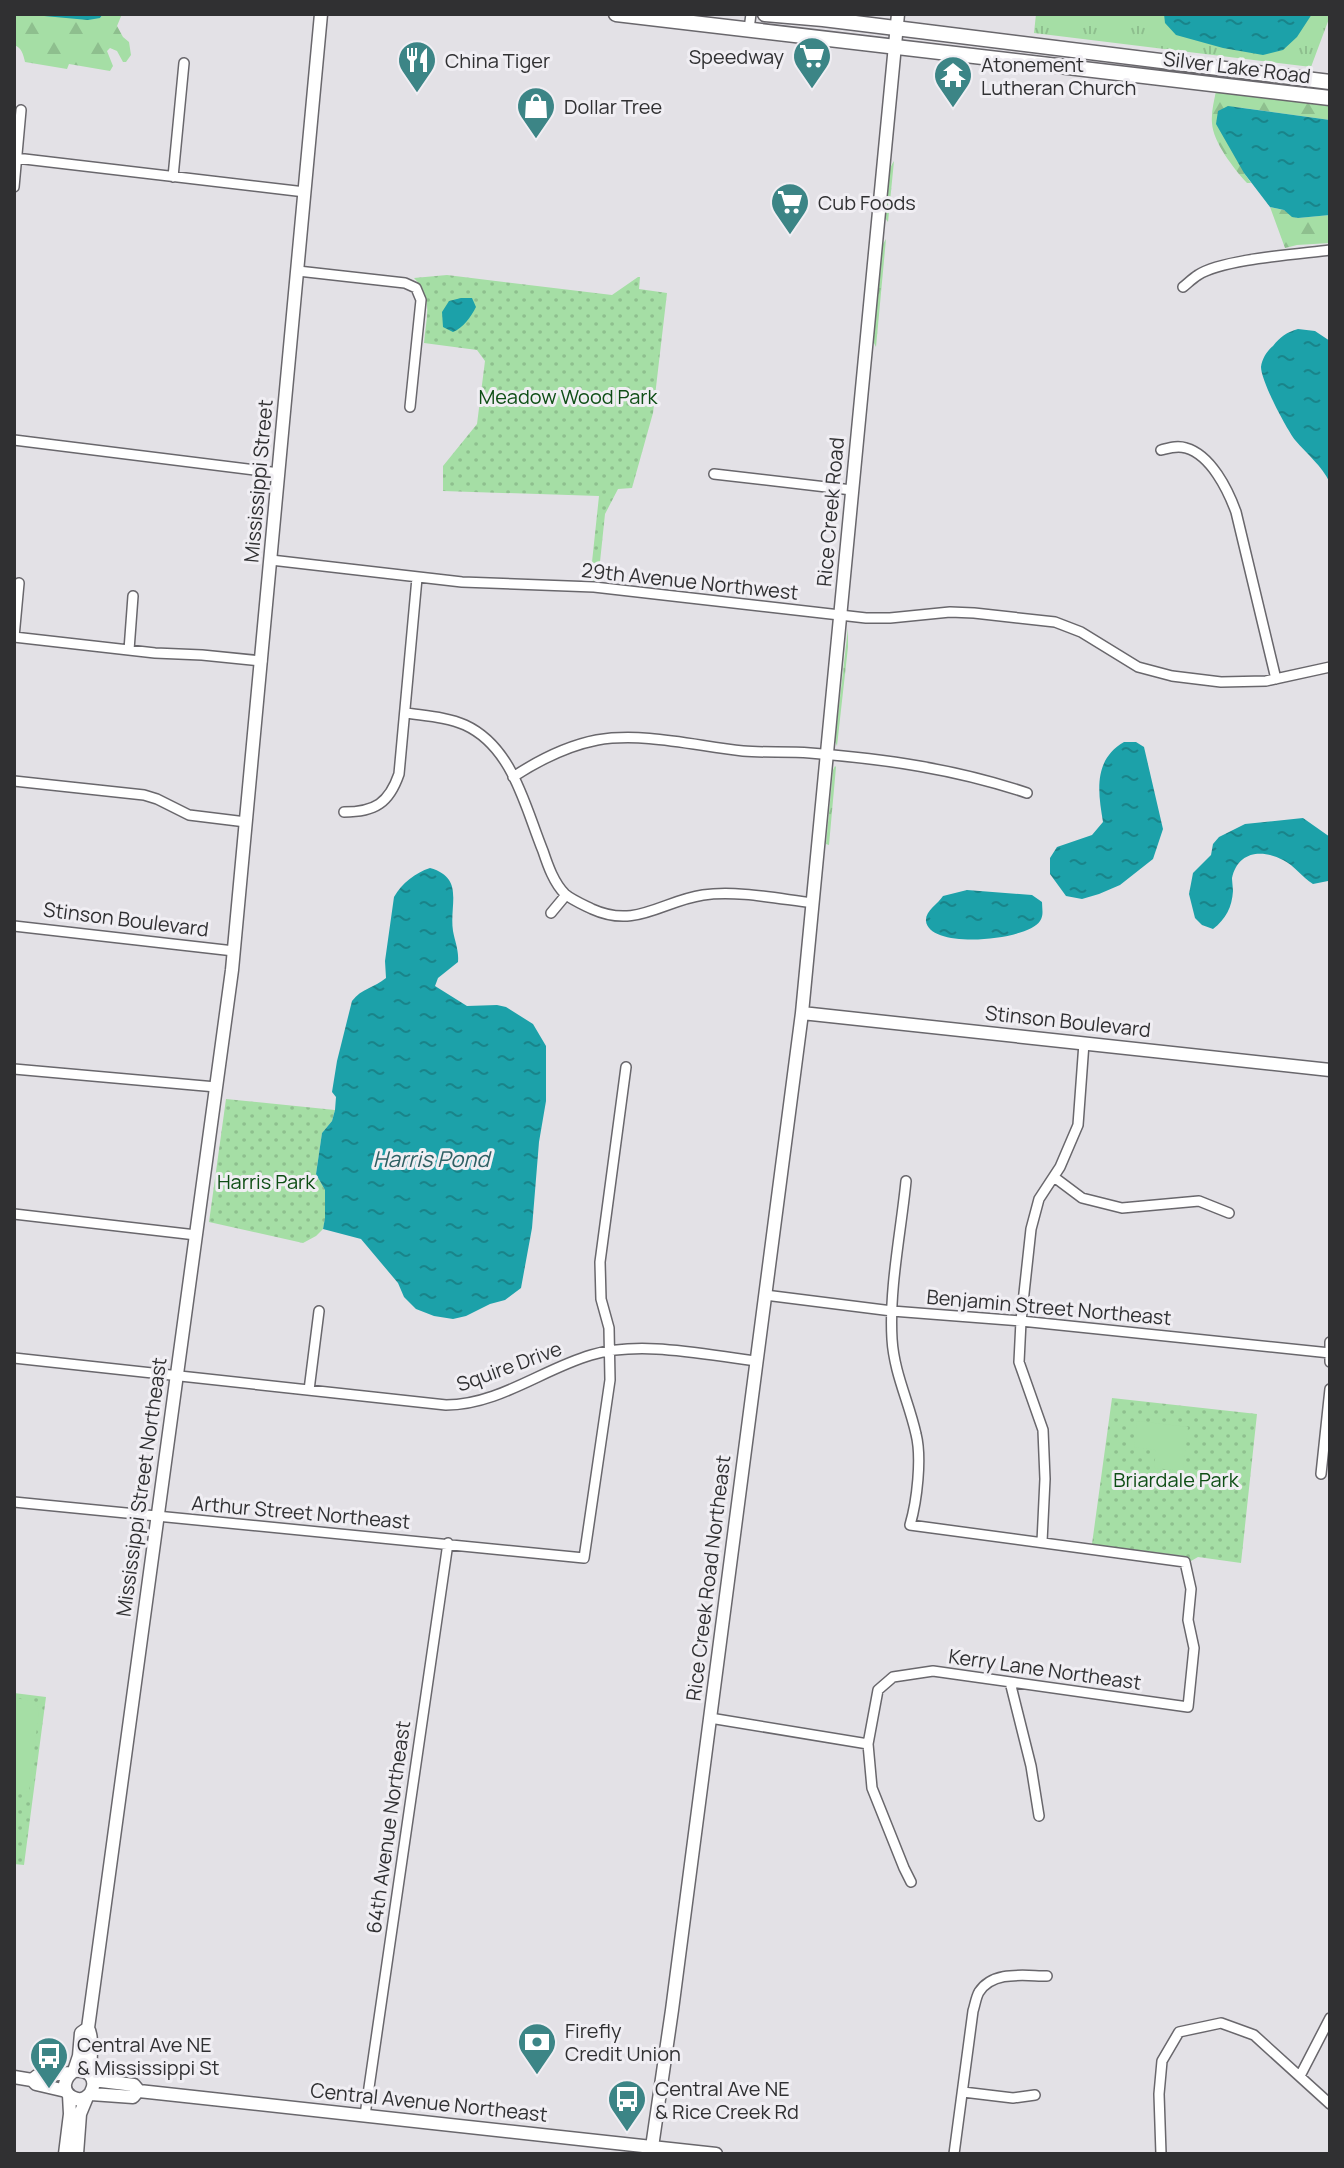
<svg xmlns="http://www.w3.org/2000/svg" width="1344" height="2168" font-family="Manrope,sans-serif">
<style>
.grass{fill:url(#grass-tufts)}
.forest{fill:url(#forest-firs)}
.park{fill:url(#park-dots)}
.garden{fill:#a5dea5}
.water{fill:url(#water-ripples)}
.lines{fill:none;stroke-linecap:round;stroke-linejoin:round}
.minor-casing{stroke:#69676c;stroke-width:12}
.tertiary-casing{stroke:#69676c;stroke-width:15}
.secondary-casing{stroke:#69676c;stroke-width:17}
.minor{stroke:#fff;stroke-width:9}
.tertiary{stroke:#fff;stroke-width:12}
.secondary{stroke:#fff;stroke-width:14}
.labels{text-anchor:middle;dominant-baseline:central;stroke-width:6;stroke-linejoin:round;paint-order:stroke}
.poi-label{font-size:20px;fill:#303032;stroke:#f0eef3;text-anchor:start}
.street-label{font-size:20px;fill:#303032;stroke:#f0eef3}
.park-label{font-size:20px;fill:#0e4e15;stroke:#f0eef3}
.water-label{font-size:22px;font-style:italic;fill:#2f6164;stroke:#f0eef3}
</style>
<defs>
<pattern id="grass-tufts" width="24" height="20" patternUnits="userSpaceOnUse" patternTransform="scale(2)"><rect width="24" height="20" fill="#a5dea5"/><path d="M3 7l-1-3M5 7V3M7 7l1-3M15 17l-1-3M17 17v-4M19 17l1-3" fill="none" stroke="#8ebf8e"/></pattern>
<pattern id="forest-firs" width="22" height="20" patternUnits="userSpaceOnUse" patternTransform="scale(2)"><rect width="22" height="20" fill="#a5dea5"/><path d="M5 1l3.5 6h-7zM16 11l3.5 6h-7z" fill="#8ebf8e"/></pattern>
<pattern id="park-dots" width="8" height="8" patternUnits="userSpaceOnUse" patternTransform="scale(2)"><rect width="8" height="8" fill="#a5dea5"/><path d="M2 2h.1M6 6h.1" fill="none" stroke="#8ebf8e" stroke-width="1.8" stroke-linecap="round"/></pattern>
<pattern id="water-ripples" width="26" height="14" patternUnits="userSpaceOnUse" patternTransform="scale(2)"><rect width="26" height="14" fill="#1ca1a9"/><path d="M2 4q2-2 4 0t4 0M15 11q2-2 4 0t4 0" fill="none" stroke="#19848a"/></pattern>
</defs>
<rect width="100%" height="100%" fill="#e3e1e6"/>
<path class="grass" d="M1036,14H1330V16L1311,67L1034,33Z
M894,161L888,222L885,218C887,201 884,175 894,161Z
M886,239L876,347L873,341L883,244Z
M848,628V647L837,746L835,741Z
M835,766L836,767L829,845L826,844L833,770Z"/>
<path class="forest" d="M14,14L100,18L103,14H122L117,26L123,37L129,42L131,55L126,62H123L117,51L110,48L107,51L113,66L110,71L69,64L67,69L25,62C23,54 22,48 14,45Z
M1216,91L1330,106V120L1236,107L1244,173L1251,183H1247C1234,169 1213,142 1212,123C1211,113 1214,101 1216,91Z
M1270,207L1284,210L1297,218L1330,215V243L1297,245L1285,248Z"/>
<path class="park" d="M447,275L612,295L638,277H640L639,289L667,293L653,413L632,488L618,489L605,514L598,581H590L599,496L443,491V466L477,424L485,361L477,350L424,343C426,317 434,299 414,278Z
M226,1099L335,1110L332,1121L322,1133L316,1174L325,1190V1219L323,1229L316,1236L303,1243L209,1222Z
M1112,1398L1257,1414L1241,1563L1198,1557L1191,1561L1184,1556L1092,1544Z
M14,1693L46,1697L24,1865L14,1864Z"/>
<path class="garden" d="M1137,1421L1188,1427L1183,1471L1154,1468L1156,1450L1134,1447Z
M14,1698L34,1701L39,1710L29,1792L14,1790Z"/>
<path class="water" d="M22,14H103L100,18L88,20Z
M1164,14H1312L1297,37L1283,50L1263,55L1223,48L1176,35L1165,23Z
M1228,106L1330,120V215L1298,218L1292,217L1284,210L1270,207L1244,173L1216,124L1218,111Z
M461,298H472L476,307C471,317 463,328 453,332L443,327L442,312L449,301Z
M1298,329L1315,331L1330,341V483C1322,466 1307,454 1295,440C1286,428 1261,381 1261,367C1262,359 1267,351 1273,346C1280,337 1287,332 1298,329Z
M1124,742H1136L1144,747L1163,829L1153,859L1120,885L1099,894L1082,899L1066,896L1050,874V858L1057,847L1092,835L1103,822C1098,792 1093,760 1124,742Z
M1303,818L1330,837V877L1328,881L1313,884C1302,877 1295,866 1283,860C1262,849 1238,851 1232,878C1232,880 1233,889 1233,891C1232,907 1226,919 1213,929L1202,925L1195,918L1189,894L1193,873L1211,855L1213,844L1219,837L1245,824Z
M430,868C465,878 449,904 453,931C455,942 459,950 458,962L438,978L435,986L467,1006L497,1005L506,1007L533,1024L546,1046V1101L539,1142L532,1228L521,1288L505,1300L490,1304L466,1316L453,1319L434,1316L416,1309L404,1297L398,1283L361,1239L323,1229L325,1218V1190L316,1174L322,1133L332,1121L335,1110L336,1097L332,1092L337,1061L352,1001C362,988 374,988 386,978L385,961L394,897C402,883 415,873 430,868Z
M967,890L1032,895L1042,902C1042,909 1044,915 1040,921C1027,941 929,950 926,921C925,911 938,904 943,896Z"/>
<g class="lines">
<defs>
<path id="minor" d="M749,29L751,14
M16,158L305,192
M173,177L184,63
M14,187L21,110
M298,271L405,283L416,288L421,300L410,407
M1183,287C1188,283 1193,278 1198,275C1222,259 1299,254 1330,250
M14,440L279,473
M1161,450C1169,448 1177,445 1186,448C1211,455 1228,490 1236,512L1276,679
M714,474L852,490
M271,560L462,582L594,587L866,618H890L950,612L974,613L1055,622L1081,632L1138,667L1172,676L1221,682L1266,681L1330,667
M14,637L155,653L202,655L262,661
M14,637L19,583
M129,650L133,596
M406,713C426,716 447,717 465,725C513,747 525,807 543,851C548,866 554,883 565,894C572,900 584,905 592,909C636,929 662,901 703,895C737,890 779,899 813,903
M513,777C539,760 566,746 597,740C644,732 696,746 743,751C765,753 788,751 810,753C885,759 956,769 1027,793
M14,781L144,795L157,799L189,815L246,822
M344,812C375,812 389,803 399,774L417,578
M551,913L566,895
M14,926L234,951
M14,1069L216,1087
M1054,1177L1082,1198L1122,1208L1199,1201L1229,1213
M906,1181C901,1232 889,1288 892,1339C894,1373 909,1402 916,1434C922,1458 917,1501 910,1525L1185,1562L1191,1589L1188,1620L1194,1648L1188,1707L933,1671L893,1677L878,1690L868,1744L872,1788L904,1868L911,1882
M14,1214L196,1235
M765,1295L892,1311L1021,1321L1330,1353
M1330,1342V1362
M14,1358L446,1405C498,1405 543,1369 591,1355C641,1340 706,1355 757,1361
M309,1390L319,1311
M1321,1474L1330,1389
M14,1502L584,1558L610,1380L609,1328L601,1299L600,1262L626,1067
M1042,1542L1045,1479L1043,1430L1019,1362L1021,1321L1031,1229L1039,1199L1060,1167L1078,1125L1084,1043
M1010,1682L1031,1766L1039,1816
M710,1718L868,1744
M1300,2076L1330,2018
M963,2092L1013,2098L1035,2095
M365,2115L448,1543
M954,2154L973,2011C975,2005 976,1997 979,1992C993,1970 1025,1976 1047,1976
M1161,2154L1159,2094L1162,2061L1179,2032L1221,2023L1254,2035L1330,2104"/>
<path id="tertiary" d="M802,1013L1330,1070
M74,2071C106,2067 93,2109 72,2097C60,2090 65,2077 74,2071L79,2056L81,2033L88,2028
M91,2076C89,2061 94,2039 88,2028L232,970L321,14
M14,2077L32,2080L36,2084L66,2091
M32,2080L37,2076L70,2073
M93,2080L134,2085L139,2091L716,2154
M91,2094L133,2097L138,2091
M65,2154L70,2114L69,2095
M77,2154L80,2114L87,2097
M648,2154L652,2147L672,2010L802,1013L898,14"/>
<path id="secondary" d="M616,14L1330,98
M765,14L823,19L1330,82"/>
</defs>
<use href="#minor" class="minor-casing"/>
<use href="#tertiary" class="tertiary-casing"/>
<use href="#secondary" class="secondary-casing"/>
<use href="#minor" class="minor"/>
<use href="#tertiary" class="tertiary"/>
<use href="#secondary" class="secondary"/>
</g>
<defs>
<symbol id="supermarket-pin" viewBox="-11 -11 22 30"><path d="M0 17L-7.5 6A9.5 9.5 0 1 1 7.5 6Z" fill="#3c8586" stroke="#f0eef3"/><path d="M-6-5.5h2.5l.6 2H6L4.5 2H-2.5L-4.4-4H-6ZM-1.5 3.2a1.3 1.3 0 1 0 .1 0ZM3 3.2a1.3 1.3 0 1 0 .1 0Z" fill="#fff"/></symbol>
<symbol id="restaurant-pin" viewBox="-11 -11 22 30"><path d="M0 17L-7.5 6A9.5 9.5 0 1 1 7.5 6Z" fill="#3c8586" stroke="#f0eef3"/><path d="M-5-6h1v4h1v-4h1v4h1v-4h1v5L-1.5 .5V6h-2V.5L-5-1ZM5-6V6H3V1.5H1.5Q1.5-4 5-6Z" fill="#fff"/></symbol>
<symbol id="temple-pin" viewBox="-11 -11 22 30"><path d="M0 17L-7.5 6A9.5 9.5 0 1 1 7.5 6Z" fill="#3c8586" stroke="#f0eef3"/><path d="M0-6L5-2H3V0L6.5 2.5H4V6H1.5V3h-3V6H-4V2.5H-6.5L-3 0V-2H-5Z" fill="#fff"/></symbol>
<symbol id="shop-pin" viewBox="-11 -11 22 30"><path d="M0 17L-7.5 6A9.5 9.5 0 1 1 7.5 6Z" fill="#3c8586" stroke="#f0eef3"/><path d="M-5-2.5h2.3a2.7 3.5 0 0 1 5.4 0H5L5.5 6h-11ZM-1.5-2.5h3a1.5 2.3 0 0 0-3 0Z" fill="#fff"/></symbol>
<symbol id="bank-pin" viewBox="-11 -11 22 30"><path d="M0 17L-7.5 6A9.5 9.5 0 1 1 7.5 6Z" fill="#3c8586" stroke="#f0eef3"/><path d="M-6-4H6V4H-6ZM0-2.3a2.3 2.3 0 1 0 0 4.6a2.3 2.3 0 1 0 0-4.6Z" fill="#fff"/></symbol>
<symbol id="bus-pin" viewBox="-11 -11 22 30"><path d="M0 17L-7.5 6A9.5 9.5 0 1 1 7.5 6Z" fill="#3c8586" stroke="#f0eef3"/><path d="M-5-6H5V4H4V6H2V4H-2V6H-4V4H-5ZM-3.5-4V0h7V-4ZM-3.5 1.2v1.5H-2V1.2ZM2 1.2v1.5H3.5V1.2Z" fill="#fff"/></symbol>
</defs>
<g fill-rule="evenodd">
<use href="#supermarket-pin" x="790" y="34" width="44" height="60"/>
<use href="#restaurant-pin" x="395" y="38" width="44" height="60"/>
<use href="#temple-pin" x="931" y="53" width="44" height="60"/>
<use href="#shop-pin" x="514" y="84" width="44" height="60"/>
<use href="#supermarket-pin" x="768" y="180" width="44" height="60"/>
<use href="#bank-pin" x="515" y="2020" width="44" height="60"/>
<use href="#bus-pin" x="27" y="2034" width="44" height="60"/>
<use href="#bus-pin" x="605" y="2077" width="44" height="60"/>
</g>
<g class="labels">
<g class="poi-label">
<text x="784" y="56" text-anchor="end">Speedway</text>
<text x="445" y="60">China Tiger</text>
<text x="981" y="64">Atonement<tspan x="981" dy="23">Lutheran Church</tspan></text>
<text x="564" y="106">Dollar Tree</text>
<text x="818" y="202">Cub Foods</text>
<text x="565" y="2030">Firefly<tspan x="565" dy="23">Credit Union</tspan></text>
<text x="77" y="2044">Central Ave NE<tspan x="77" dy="23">&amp; Mississippi St</tspan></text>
<text x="655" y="2088">Central Ave NE<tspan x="655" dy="23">&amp; Rice Creek Rd</tspan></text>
</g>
<g class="street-label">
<text transform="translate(1237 67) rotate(7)">Silver Lake Road</text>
<text transform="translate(258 481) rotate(-85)">Mississippi Street</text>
<text transform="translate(830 512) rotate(-85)">Rice Creek Road</text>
<text transform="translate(690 581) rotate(6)">29th Avenue Northwest</text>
<text transform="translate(126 919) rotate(7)">Stinson Boulevard</text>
<text transform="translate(1068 1021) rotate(6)">Stinson Boulevard</text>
<text transform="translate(1049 1307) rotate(5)">Benjamin Street Northeast</text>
<text transform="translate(509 1366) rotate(-20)">Squire Drive</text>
<text transform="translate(141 1487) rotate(-82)">Mississippi Street Northeast</text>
<text transform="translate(301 1512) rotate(5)">Arthur Street Northeast</text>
<text transform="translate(708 1578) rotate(-83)">Rice Creek Road Northeast</text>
<text transform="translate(1045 1669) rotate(8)">Kerry Lane Northeast</text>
<text transform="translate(388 1827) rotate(-82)">64th Avenue Northeast</text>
<text transform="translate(429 2102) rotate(6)">Central Avenue Northeast</text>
</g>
<g class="park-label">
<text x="568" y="396">Meadow Wood Park</text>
<text x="266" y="1181">Harris Park</text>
<text x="1176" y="1479">Briardale Park</text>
</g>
<g class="water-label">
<text x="431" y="1159">Harris Pond</text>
</g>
</g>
<rect width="1344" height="2168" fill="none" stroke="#303032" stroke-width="32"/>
</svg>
